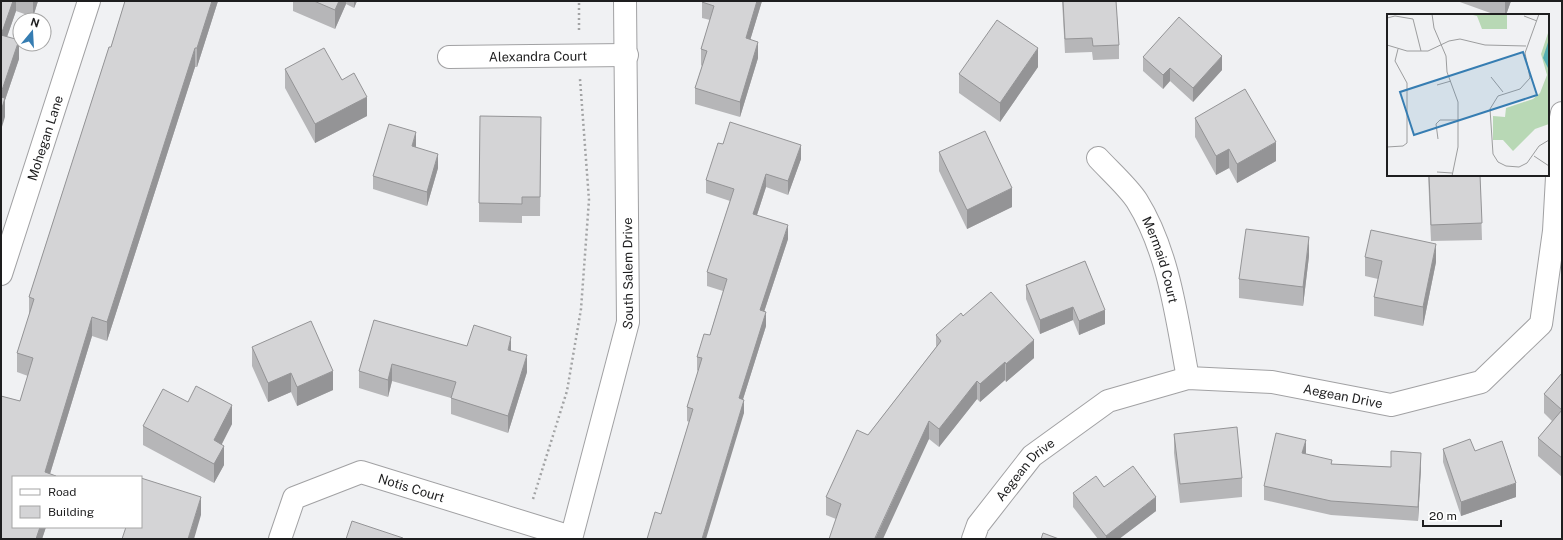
<svg xmlns="http://www.w3.org/2000/svg" width="1563" height="540" font-family="'Public Sans',sans-serif">
<style>
.lines{fill:none;stroke-linecap:round;stroke-linejoin:round}
.minor-casing{stroke:#a1a1a3;stroke-width:24}
.tertiary-casing{stroke:#a1a1a3;stroke-width:24}
.path{stroke:#a2a3a4;stroke-width:2.5;stroke-dasharray:2 3;stroke-linecap:butt}
.minor{stroke:#fff;stroke-width:22}
.tertiary{stroke:#fff;stroke-width:22}
.wall{fill:#b6b6b8}
.shaded-wall{fill:#949496}
.building{fill:#d4d4d6;stroke:#949496}
.labels{text-anchor:middle;dominant-baseline:central;stroke-width:3.5;stroke-linejoin:round;paint-order:stroke}
.street-label{font-size:13px;fill:#1e1e1f;stroke:#fff}
.inset-road{fill:none;stroke:#9c9d9e;stroke-width:1}
.view{fill:#367db2;fill-opacity:0.15;stroke:#367db2;stroke-width:2}
.inset-edge{fill:none;stroke:#1e1e1f;stroke-width:2}
</style>
<rect width="100%" height="100%" fill="#f0f1f3"/>
<g class="lines">
<defs>
<g id="minor">
<path id="s1" d="M449,57L627,55"/>
<path id="s2" d="M1098,158C1109,170 1129,188 1137,201C1169,252 1177,320 1188,378"/>
<path id="s3" d="M1,274L89,1"/>
<path id="s4" d="M280,539L294,498L361,472L571,537"/>
<path id="s5" d="M973,539L978,525L1032,456L1108,401L1188,378L1272,382L1391,405L1481,382L1541,324L1554,231L1560,123L1562,113"/>
</g>
<g id="tertiary">
<path id="s6" d="M571,539L628,322L625,1"/>
</g>
</defs>
<use href="#minor" class="minor-casing"/>
<use href="#tertiary" class="tertiary-casing"/>
<path class="path" d="M579,30V1
M533,499L567,391L581,309L589,200L580,79"/>
<use href="#minor" class="minor"/>
<use href="#tertiary" class="tertiary"/>
</g>
<path class="wall" d="M1,1H38L33,17L16,11L7,37L19,59L5,100V117Z
M125,1H218L197,67H195L107,341L92,336L50,474L56,476V477H13V527H46L42,539H1V396L20,401L28,376L17,372V353L29,316V297L109,47H111Z
M293,1H357L354,8L346,4L335,29L293,11Z
M762,1L750,40L758,58L740,117L695,104V88L702,66L701,65V49L710,20L702,18V2Z
M1062,1H1116L1119,45V59L1093,60L1092,52L1065,53Z
M1457,1H1511L1506,15H1496Z
M1143,57L1222,70L1193,102L1170,81L1163,89L1143,71Z
M1038,67L1000,122L959,93V74Z
M285,69L342,80L367,116L315,143L285,88Z
M1195,118L1276,161L1237,183L1229,168L1216,175L1195,137Z
M541,136L540,216H522V223L479,222V203Z
M723,144L801,159L788,195L766,187L757,215L788,239L764,312L766,326L743,399L744,413L661,514L689,422L687,421V407L698,371L697,370V357L710,335L723,291L707,286V272L730,201L706,193V180Z
M416,146V147L438,168L427,206L373,189V176Z
M939,152L1012,207L967,229L939,171Z
M1428,175H1480L1482,240L1431,241Z
M1309,256L1303,306L1239,298V279Z
M1365,257L1436,262L1423,326L1374,316V297L1378,279L1365,276Z
M1085,261L1105,324L1079,335L1073,320L1040,334L1026,299V285Z
M963,316L1034,358L1006,382L1005,380L980,402L977,399L939,447L929,439L836,519L826,515V497L868,435L936,347V335Z
M467,346L511,351L527,372L508,433L451,414V398L392,381L388,397L359,388V371Z
M252,347L333,390L297,406L291,392L268,402L252,366Z
M1562,373V477L1538,456V438L1552,421L1544,413V394Z
M188,402L232,424L222,444L224,465L214,483L143,445V426Z
M1174,434L1242,478V497L1180,503L1174,453Z
M1443,449L1475,451L1516,497L1461,516L1443,462Z
M1306,454L1332,464L1391,467H1421L1418,521L1331,515L1264,500V486Z
M1104,487L1156,511L1119,539H1098L1073,507V493Z"/>
<path class="shaded-wall" d="M13,1H16V11L1,54V35Z
M33,1H38L33,17Z
M212,1H218L197,67V48Z
M339,1H346V4L335,29V10Z
M354,1H357L354,8Z
M757,1H762L746,54V38Z
M1505,1H1511L1506,15H1505Z
M19,40V59L5,100V117L1,130V93Z
M758,42V58L740,117V102Z
M195,48V67L107,341V322Z
M1038,48V67L1000,122V103Z
M1222,56V70L1193,102V88Z
M1170,68V81L1163,89V75Z
M367,97V116L315,143V124Z
M416,132V146L412,160V146Z
M1276,142V161L1237,183V164Z
M801,145V159L788,195V181Z
M1229,149V168L1216,175V156Z
M438,154V168L427,206V192Z
M766,174V187L753,227V214Z
M1012,188V207L967,229V210Z
M788,225V239L760,324V310Z
M1309,237V256L1303,306V287Z
M1436,244V262L1423,326V307Z
M1073,307V320L1040,334V320Z
M1105,310V324L1079,335V321Z
M766,312V326L739,412V398Z
M92,317V336L49,477L45,472Z
M511,337V354L508,350Z
M1034,340V358L1006,382V364Z
M527,355V372L508,433V416Z
M1005,362V380L980,402V384Z
M392,364V381L388,397V380Z
M333,371V390L297,406V387Z
M291,373V392L268,402V383Z
M977,381V399L939,447V429Z
M744,400V413L706,539H702Z
M232,405V424L214,459V440Z
M929,421V439L883,539H875Z
M1306,440V453L1302,467V453Z
M224,446V465L214,483V464Z
M1421,453V467L1418,521V507Z
M1516,483V497L1461,516V502Z
M201,497V515L194,539H188Z
M1156,497V511L1119,539H1106V536Z
M40,527H46L42,539H36Z"/>
<path class="building" d="M1,1H13L1,35L19,40L1,93Z
M125,1H212L197,48H195L107,322L92,317L45,472L56,476V477H13V527H40L36,539H1V396L20,401L33,358L17,353L34,299L29,297L109,47H111Z
M314,1H339L335,10Z
M703,1H757L746,38L758,42L740,102L695,88L707,51L701,49L714,6L702,2Z
M1063,1H1116L1119,45L1093,46L1092,38L1065,39Z
M1179,17L1222,56L1193,88L1170,68L1163,75L1143,57Z
M997,20L1038,48L1000,103L959,74Z
M324,48L342,80L354,73L367,97L315,124L285,69Z
M1245,89L1276,142L1237,164L1229,149L1216,156L1195,118Z
M1,97L5,98L1,111Z
M480,116L541,117L540,197H522V204L479,203Z
M730,122L801,145L788,181L766,174L753,214L788,225L760,310L766,312L739,398L744,400L702,539H647L655,512L661,514L693,409L687,407L702,358L697,357L704,334L710,335L727,279L707,272L734,189L706,180L718,143L723,144Z
M389,124L416,132L412,146L438,154L427,192L373,176Z
M985,131L1012,188L967,210L939,152Z
M1429,175H1480L1482,223L1431,225Z
M1246,229L1309,237L1303,287L1239,279Z
M1371,230L1436,244L1423,307L1374,297L1382,261L1365,257Z
M1085,261L1105,310L1079,321L1073,307L1040,320L1026,285Z
M991,292L1034,340L1006,364L1005,362L980,384L977,381L939,429L929,421L875,538L878,539H829L841,504L826,497L857,430L868,435L941,341L936,335L961,313L963,316Z
M374,320L467,346L474,325L511,337L508,350L527,355L508,416L451,398L456,382L392,364L388,380L359,371Z
M311,321L333,371L297,387L291,373L268,383L252,347Z
M1562,373V458L1538,438L1562,410L1544,394Z
M196,386L232,405L214,440L224,446L214,464L143,426L163,389L188,402Z
M1237,427L1242,478L1180,484L1174,434Z
M1276,433L1306,440L1302,453L1332,460L1331,464L1391,467V451L1421,453L1418,507L1331,501L1264,486Z
M1470,439L1475,451L1502,441L1516,483L1461,502L1443,449Z
M1133,466L1156,497L1106,536L1073,493L1096,476L1104,487Z
M141,478L201,497L188,539H122L126,527H141Z
M352,521L403,538V539H346Z
M1043,533L1059,539H1041Z"/>
<g class="labels">
<g class="street-label">
<text stroke="none"><textPath href="#s1" startOffset="89">Alexandra Court</textPath></text>
<text stroke="none"><textPath href="#s3" startOffset="143">Mohegan Lane</textPath></text>
<text stroke="none"><textPath href="#s2" startOffset="122">Mermaid Court</textPath></text>
<text stroke="none"><textPath href="#s6" startOffset="273">South Salem Drive</textPath></text>
<text stroke="none"><textPath href="#s5" startOffset="436">Aegean Drive</textPath></text>
<text stroke="none"><textPath href="#s5" startOffset="88">Aegean Drive</textPath></text>
<text stroke="none"><textPath href="#s4" startOffset="168">Notis Court</textPath></text>
</g>
</g>
<g transform="translate(1387 14)">
<rect width="162" height="162" fill="#f0f1f3"/>
<path d="M82,0H120V15H95L90,2ZM162,16V110L148,115L126,137L116,126H106V102L118,103L119,94L146,85L153,79L160,61L154,40Z" fill="#b8d8b5"/>
<path d="M162,25V56L156,44Z" fill="#58b0b3"/>
<path class="inset-road" d="M45,0L47,14L59,42L60,58L71,88V133L65,162M137,2L150,7M0,4L8,2L26,5L34,37M0,31L20,37H41L62,27L73,25L98,31L139,32M104,63L116,78M50,71L64,67M51,125L49,110L53,106H72M0,133L16,132L20,129V69L8,47L11,35M147,142L162,152M132,153L119,152L111,148L106,140L103,95L111,82L133,75L143,64L138,39L152,0M132,153L140,149L152,132L162,126M50,158L65,159"/>
<path class="view" d="M136,38L150,81L27,121L13,78Z"/>
<rect width="162" height="162" class="inset-edge"/>
</g>
<rect width="1563" height="540" fill="none" stroke="#1e1e1f" stroke-width="4"/>
<rect x="12" y="476" width="130" height="52" fill="#ffffff" stroke="#a5a5a5"/>
<rect x="20" y="489" width="20" height="6" fill="#ffffff" stroke="#a5a5a5"/>
<text x="48" y="496" font-size="12" fill="#1e1e1f">Road</text>
<rect x="20" y="506" width="20" height="12" fill="#d4d4d6" stroke="#a5a5a5"/>
<text x="48" y="516" font-size="12" fill="#1e1e1f">Building</text>
<g transform="translate(32 32) rotate(18)"><circle r="19" fill="#ffffff" stroke="#a5a5a5"/>
<path d="M0-3L7 15L0 10L-7 15Z" fill="#367db2"/>
<text y="-6" font-size="11" font-weight="bold" text-anchor="middle" fill="#1e1e1f">N</text>
</g>
<path d="M1423 520v6h78v-6" fill="none" stroke="#1e1e1f" stroke-width="2"/>
<text x="1429" y="520" font-size="12" fill="#1e1e1f" stroke="#ffffff" stroke-width="3" paint-order="stroke">20 m</text>
</svg>
